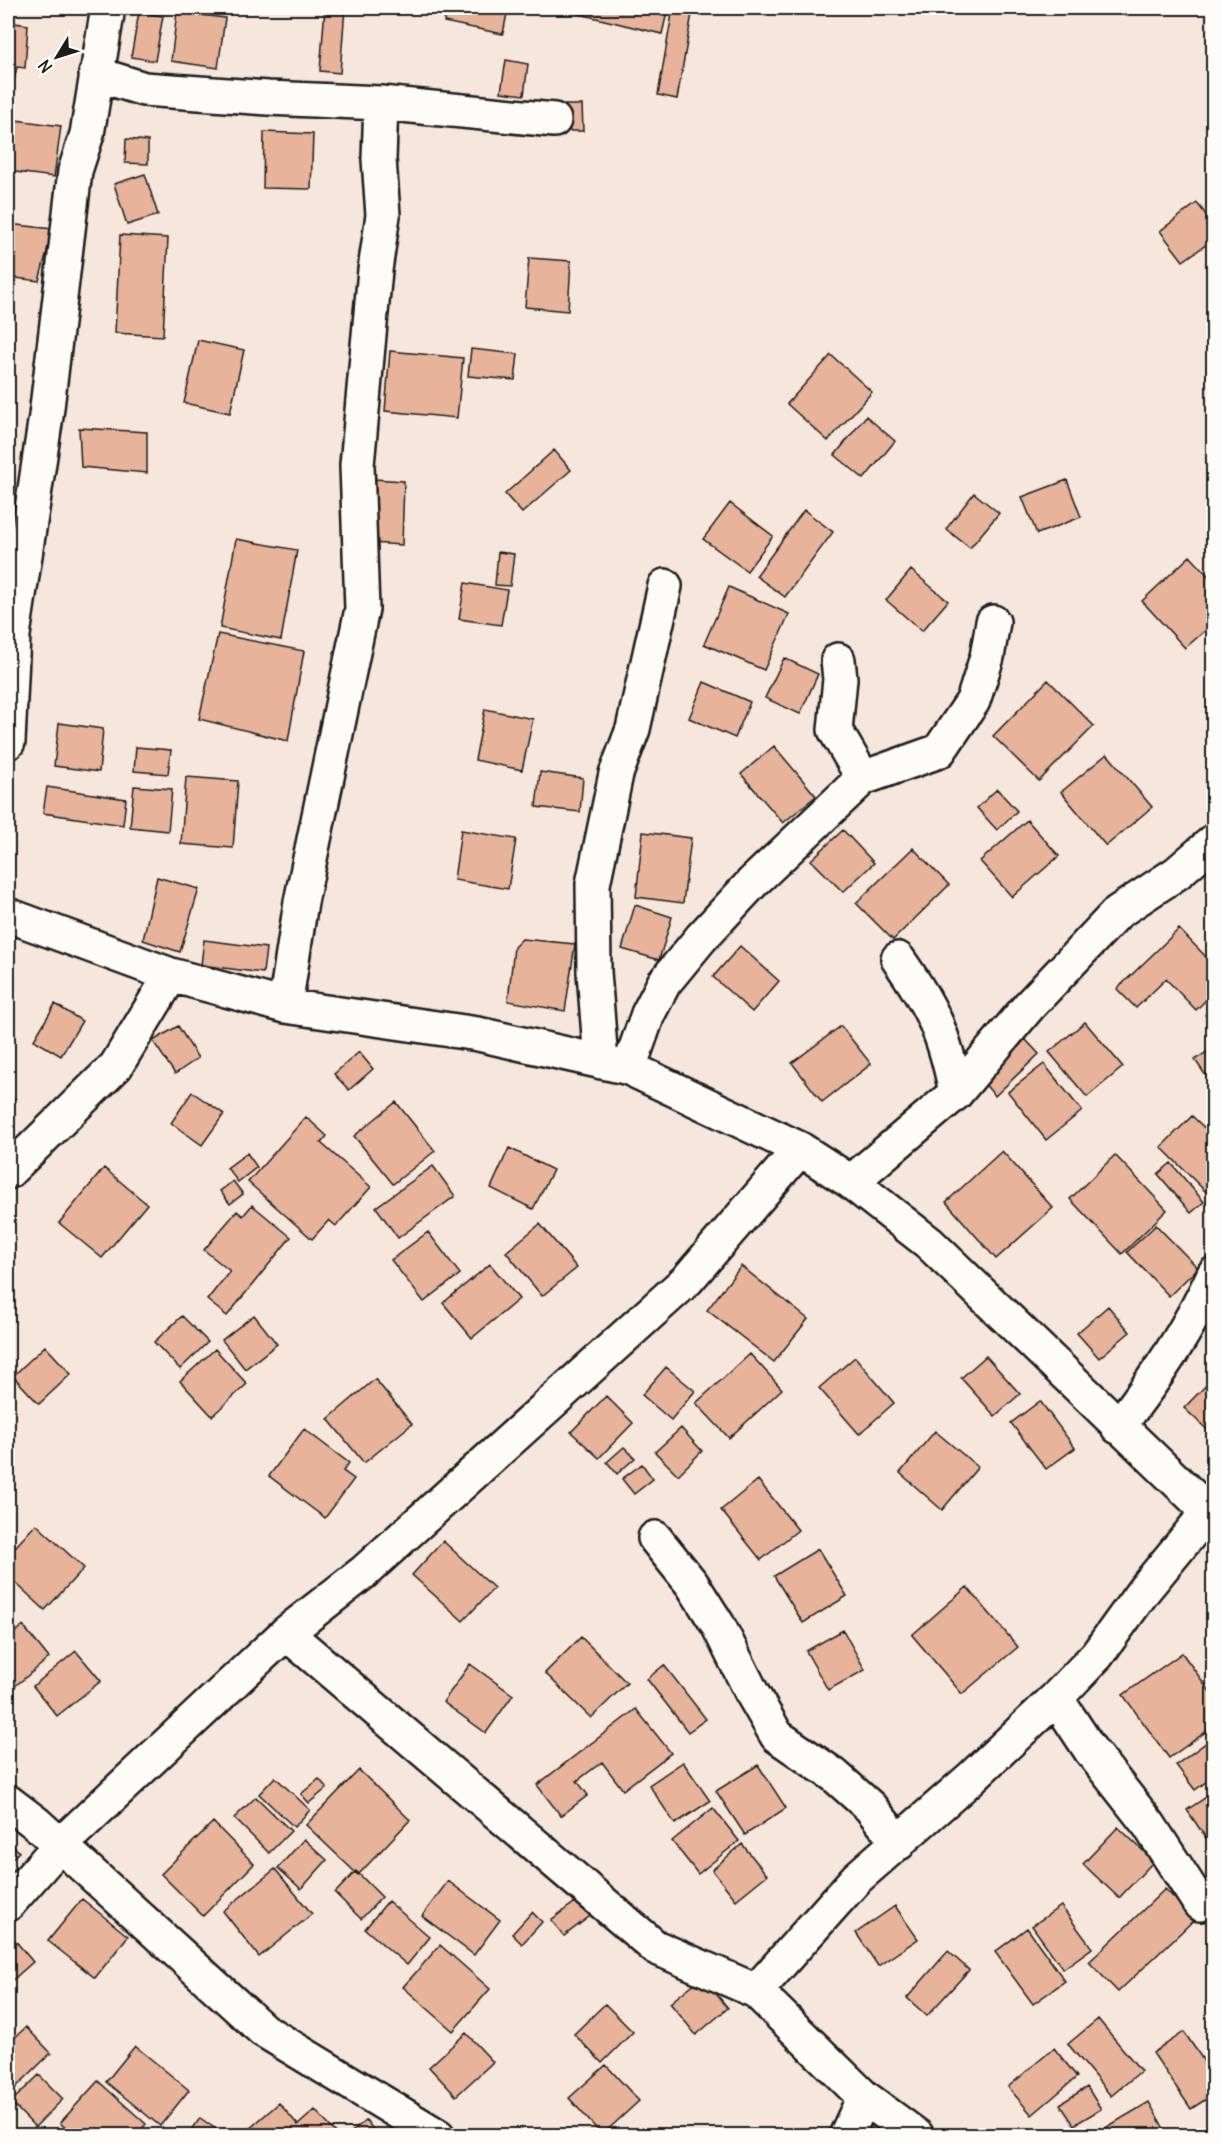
<svg xmlns="http://www.w3.org/2000/svg" width="1221" height="2143" font-family="Delius,sans-serif">
<style>
.building{fill:#e7b39a;stroke:#1c1c1c;stroke-width:1.5}
.lines{fill:none;stroke-linecap:round;stroke-linejoin:round}
.minor-casing{stroke:#1c1c1c;stroke-width:38}
.minor{stroke:#fdfcf7;stroke-width:33}
</style>
<rect width="100%" height="100%" fill="#f6e6db"/>
<filter id="ink" filterUnits="userSpaceOnUse"><feTurbulence type="fractalNoise" baseFrequency=".0167" numOctaves="2"/><feDisplacementMap in="SourceGraphic" scale="12" xChannelSelector="R" yChannelSelector="G"/><feConvolveMatrix kernelMatrix="1 2 1 2 8 2 1 2 1" color-interpolation-filters="sRGB"/></filter>
<g filter="url(#ink)">
<path class="building" d="M325,8H345L340,73L320,71Z
M447,8H508L503,34L444,22Z
M555,8H668L662,34Z
M673,8H693L677,99L658,95Z
M139,12L163,16L155,61L131,57Z
M177,12L225,18L218,68L171,61Z
M8,22L28,25L25,68L17,67L8,106Z
M506,60L528,64L524,95L501,92Z
M565,105H582L583,131H565Z
M8,119L61,126L54,177L8,171Z
M264,132L313,134L311,189L263,188Z
M126,139L148,141V164L125,163Z
M145,174L158,215L127,225L114,184Z
M1197,203L1214,225V239L1183,261L1160,231Z
M8,224L53,229L39,281L8,277Z
M120,235L168,238L163,336L115,333Z
M529,258L571,261L568,311L525,307Z
M198,340L244,350L230,413L184,403Z
M471,349L518,354L515,380L468,376Z
M390,351L463,358L457,418L385,411Z
M831,355L872,392L828,441L787,404Z
M866,416L895,441L864,479L835,455Z
M79,428L147,432V473L81,467Z
M554,450L571,470L522,513L505,494Z
M373,479L404,481L402,545L371,543Z
M1067,480L1081,517L1037,534L1022,497Z
M974,493L999,513L970,548L946,529Z
M730,503L773,536L747,571L703,539Z
M804,510L833,532L785,597L756,576Z
M236,539L297,550L281,640L220,628Z
M498,552L514,554L510,586L495,585Z
M1190,556L1214,582V623L1185,648L1142,601Z
M911,570L948,601L922,631L886,600Z
M465,583L507,590L501,625L459,619Z
M729,587L789,614L764,670L704,644Z
M218,634L304,651L288,741L199,719Z
M784,658L818,674L800,714L765,698Z
M1048,680L1094,726L1039,781L993,736Z
M704,682L750,702L735,738L689,718Z
M485,709L533,719L522,770L475,760Z
M59,723L103,729L99,772L54,766Z
M774,746L816,796L783,823L741,774Z
M136,747L171,750L168,774L134,771Z
M1107,754L1152,807L1106,846L1061,792Z
M540,772L583,778L580,812L536,807Z
M186,777L238,781L233,848L181,844Z
M134,786L172,789L168,831L130,827Z
M47,787L126,799L123,825L43,813Z
M997,789L1017,811L997,830L977,808Z
M1027,820L1059,856L1012,897L980,861Z
M461,830L516,839L508,889L454,880Z
M843,830L874,863L843,892L811,860Z
M643,832L691,838L683,903L636,897Z
M913,848L949,885L893,940L856,903Z
M157,877L199,889L180,952L143,940Z
M635,905L672,917L659,960L622,949Z
M1179,929L1214,965V992L1196,1010L1166,979L1136,1008L1117,989Z
M522,939L575,944L565,1011L508,1001L514,947Z
M204,940L266,948L263,973L201,965Z
M740,946L779,981L752,1012L713,977Z
M55,1004L82,1021L61,1056L34,1040Z
M1214,1006V1022L1205,1015Z
M1085,1022L1123,1067L1087,1097L1049,1052Z
M178,1026L198,1058L175,1074L153,1041Z
M841,1026L871,1064L822,1102L792,1063Z
M1025,1039L1039,1054L995,1096L982,1081Z
M1214,1047V1082L1211,1083L1195,1060Z
M359,1052L373,1069L349,1090L334,1074Z
M1044,1064L1082,1111L1046,1140L1008,1092Z
M192,1092L224,1114L202,1145L171,1123Z
M8,1093L15,1099L8,1109Z
M396,1102L435,1151L393,1184L354,1136Z
M1192,1116L1214,1137V1194L1211,1197L1161,1147Z
M306,1117L327,1136L321,1143L371,1187L336,1226L329,1220L312,1239L248,1182Z
M509,1148L553,1170L533,1209L491,1188Z
M1002,1151L1053,1208L996,1259L946,1202Z
M247,1153L257,1167L238,1182L227,1168Z
M1115,1155L1167,1210L1122,1254L1070,1199Z
M1171,1163L1204,1202L1191,1213L1158,1174Z
M433,1166L455,1196L398,1238L376,1207Z
M104,1168L147,1204L102,1258L59,1223Z
M233,1181L243,1194L230,1204L220,1191Z
M252,1205L291,1237L227,1316L207,1300L230,1271L204,1250L237,1211L243,1216Z
M540,1224L577,1268L542,1296L506,1252Z
M1156,1225L1198,1268L1169,1296L1127,1252Z
M428,1232L460,1274L424,1302L391,1260Z
M490,1264L519,1299L472,1338L443,1303Z
M741,1266L808,1319L774,1362L707,1310Z
M1108,1306L1130,1332L1099,1358L1077,1333Z
M254,1315L277,1344L245,1369L222,1340Z
M182,1316L208,1342L180,1369L154,1342Z
M45,1346L71,1374L39,1404L13,1376Z
M215,1349L247,1384L212,1416L180,1381Z
M750,1354L782,1389L729,1438L696,1403Z
M986,1356L1020,1394L995,1416L961,1378Z
M855,1357L894,1403L859,1434L819,1388Z
M666,1367L695,1391L671,1420L642,1395Z
M1214,1377V1436L1184,1408Z
M375,1379L412,1424L364,1463L328,1419Z
M606,1396L633,1423L599,1458L571,1432Z
M1040,1401L1075,1448L1046,1469L1011,1423Z
M681,1428L702,1451L678,1475L655,1452Z
M304,1429L349,1463L343,1471L354,1479L325,1518L269,1476Z
M935,1431L978,1467L942,1510L900,1473Z
M624,1447L635,1458L617,1474L607,1462Z
M642,1464L653,1479L634,1494L622,1479Z
M758,1480L798,1530L761,1560L721,1510Z
M36,1524L84,1568L45,1610L8,1576V1555Z
M443,1541L494,1588L463,1621L412,1575Z
M818,1549L847,1596L803,1623L774,1576Z
M967,1587L1018,1647L962,1694L912,1635Z
M23,1626L49,1658L8,1692V1638Z
M843,1630L865,1670L828,1690L806,1651Z
M581,1637L627,1683L591,1718L545,1673Z
M76,1651L101,1681L57,1716L33,1686Z
M1182,1653L1214,1697V1726L1169,1758L1123,1695Z
M470,1664L513,1695L486,1733L443,1702Z
M664,1665L706,1719L688,1732L647,1679Z
M636,1709L671,1753L623,1790L602,1762L577,1781L588,1795L561,1816L537,1785Z
M1214,1737V1776L1195,1790L1176,1765Z
M683,1762L710,1801L675,1824L649,1785Z
M758,1765L786,1808L745,1835L716,1791Z
M359,1770L410,1820L358,1875L306,1825Z
M275,1777L310,1810L294,1827L259,1794Z
M319,1779L327,1788L309,1803L301,1794Z
M1214,1792V1850L1187,1810Z
M256,1797L291,1831L269,1853L234,1818Z
M713,1808L739,1841L698,1874L672,1841Z
M213,1822L254,1864L203,1916L161,1874Z
M1118,1827L1154,1861L1119,1898L1083,1864Z
M8,1839L19,1852L8,1862Z
M304,1839L327,1860L301,1889L278,1868Z
M742,1844L767,1875L736,1900L712,1870Z
M275,1869L312,1914L259,1957L223,1911Z
M356,1871L382,1897L361,1919L335,1893Z
M448,1881L500,1920L474,1955L422,1916Z
M1165,1889L1195,1919L1118,1992L1089,1962Z
M82,1899L128,1936L95,1978L48,1941Z
M578,1900L590,1916L564,1936L551,1920Z
M388,1901L430,1937L407,1965L365,1929Z
M895,1906L918,1939L878,1966L856,1933Z
M1061,1906L1092,1948L1063,1969L1032,1926Z
M532,1912L542,1922L522,1944L512,1934Z
M1027,1928L1065,1981L1033,2004L995,1952Z
M9,1933L33,1962L8,1984V1934Z
M440,1945L490,1989L453,2031L403,1987Z
M948,1951L969,1970L927,2016L907,1998Z
M702,1977L728,2008L696,2035L670,2003Z
M605,2004L633,2032L602,2063L574,2034Z
M1098,2019L1141,2071L1111,2096L1068,2044Z
M26,2027L51,2053L8,2095V2044Z
M1184,2032L1214,2076V2094L1191,2109L1153,2053Z
M466,2033L493,2062L456,2096L429,2067Z
M135,2046L189,2090L160,2126L106,2082Z
M1054,2048L1077,2077L1032,2115L1008,2087Z
M606,2065L639,2101L602,2135L569,2098Z
M39,2075L63,2099L35,2127L11,2102Z
M98,2081L146,2124L136,2136H75L60,2123Z
M1087,2087L1101,2109L1074,2125L1060,2104Z
M1149,2102L1168,2136H1092Z
M279,2103L298,2125L315,2110L336,2133L333,2136H241Z
M200,2118L226,2136H188Z
M366,2120L378,2136H347Z"/>
<g class="lines">
<defs>
<path id="minor" d="M96,74L144,89L268,98L381,103L554,120
M838,660L840,679L835,730L863,778
M8,742L13,635L46,416L75,171L87,134L108,8
M8,915L171,975L285,1006L478,1034L629,1068L800,1149L851,1182L929,1243L1214,1517
M898,959C932,1007 945,1035 956,1093
M285,1006L301,902L362,609L357,465L375,270L383,215L379,159L381,103
M601,1062L594,972L593,884L616,774L633,729L665,586
M629,1068L648,1014L664,983L701,938L753,882L863,778L939,751L973,701L987,657L993,622
M8,1172L116,1066L171,975
M851,1182L956,1093L1029,1006L1118,912L1177,873L1214,841
M1118,1427C1156,1378 1189,1330 1214,1274
M655,1538L692,1584L718,1625L752,1693L777,1736L834,1775L870,1807L899,1843
M286,1633L655,1947L756,1991L864,2097L917,2136
M1056,1698L1091,1751L1149,1825L1200,1904
M8,1802L37,1824L263,2030L438,2136
M8,1904L59,1846L244,1672L286,1633L364,1572L687,1280L800,1149
M756,1991L857,1878L970,1779L1056,1698L1097,1655L1144,1590L1208,1512
M846,2136L864,2097"/>
</defs>
<use href="#minor" class="minor-casing"/>
<use href="#minor" class="minor"/>
</g>
</g>
<rect width="1221" height="2143" fill="none" stroke="#fdfcf7" stroke-width="30"/>
<rect x="15" y="15" width="1191" height="2113" fill="none" stroke="#1c1c1c" stroke-width="2" filter="url(#ink)"/>
<g transform="translate(57 57) rotate(232)" stroke="#fdfcf7" stroke-width="4.5" paint-order="stroke">
<path d="M0-4.5L10 22L0 15L-10 22Z" fill="#1c1c1c"/>
<text y="-9" font-size="16" font-weight="bold" text-anchor="middle" fill="#1c1c1c">N</text>
</g>
</svg>
